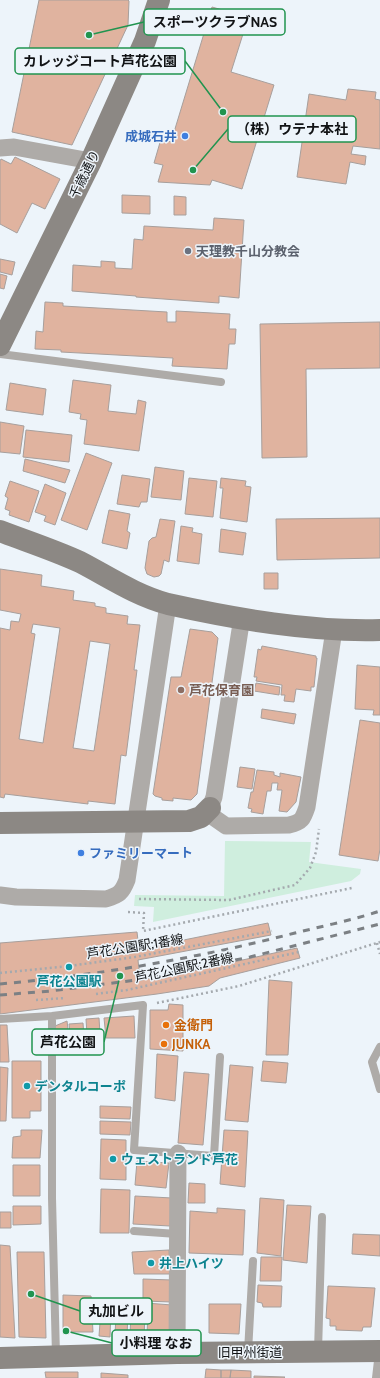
<svg xmlns="http://www.w3.org/2000/svg" width="380" height="1378" font-family="Cabin,'Noto Sans JP',sans-serif">
<style>
.green{fill:#cfeede}
.building{fill:#e0b39f;stroke:#a79f9c;fill-rule:evenodd}
.lines{fill:none;stroke-linecap:round;stroke-linejoin:round}
.path{stroke:#a4a9ae;stroke-width:2.5;stroke-dasharray:2 3;stroke-linecap:butt}
.lane{stroke:#aeaba8;stroke-width:8}
.street{stroke:#aeaba8;stroke-width:17}
.secondary{stroke:#8c8884;stroke-width:22}
.rail{stroke:#7c8084;stroke-width:3;stroke-dasharray:7 7;stroke-linecap:butt}
.shop-dot{fill:#3f7fe0;stroke:#edf4fa;stroke-width:1.5}
.worship-dot{fill:#6b7280;stroke:#edf4fa;stroke-width:1.5}
.education-dot{fill:#8d6e63;stroke:#edf4fa;stroke-width:1.5}
.culture-dot{fill:#0f9aa8;stroke:#edf4fa;stroke-width:1.5}
.food-dot{fill:#e8710a;stroke:#edf4fa;stroke-width:1.5}
.labels{text-anchor:middle;dominant-baseline:central;stroke-width:3;stroke-linejoin:round;paint-order:stroke}
.shop-label{font-size:13px;font-weight:bold;fill:#366cbe;stroke:#edf4fa;text-anchor:end}
.street-label{font-size:13px;fill:#111315;stroke:#edf4fa}
.worship-label{font-size:13px;font-weight:bold;fill:#5b616d;stroke:#edf4fa;text-anchor:start}
.education-label{font-size:13px;font-weight:bold;fill:#785e54;stroke:#edf4fa;text-anchor:start}
.culture-label{font-size:13px;font-weight:bold;fill:#0d838f;stroke:#edf4fa;text-anchor:start}
.food-label{font-size:13px;font-weight:bold;fill:#c56008;stroke:#edf4fa;text-anchor:start}
.leader{fill:none;stroke:#21944f;stroke-width:1.5}
.callout-dot{fill:#21944f;stroke:#edf4fa;stroke-width:1.5}
.callout{fill:#edf4fa;stroke:#21944f;stroke-width:1.5}
.callout-label{font-size:14px;text-anchor:middle;font-weight:bold;fill:#111315}
</style>
<rect width="100%" height="100%" fill="#edf4fa"/>
<path class="green" d="M225,841L311,842L309,862L361,869L360,874L351,881L153,922L154,907L134,906L135,895L224,896Z"/>
<path class="building" d="M39,0H128L129,1L128,25L72,145L12,132Z
M212,7L226,11L224,14L229,15L227,20L233,22L231,28L237,29L236,32L243,34L231,72L274,85L242,189L212,180L210,185L158,182L163,165L154,163L161,139L171,142Z
M348,89L376,92L375,99L380,100V149L353,146L351,154L366,156L365,165L350,162L346,184L297,177L309,94L346,100Z
M15,157L60,179L45,209L32,203L17,233L0,224V161L1,159L11,164Z
M122,195L150,196V214L122,213Z
M174,196L186,197V215H174Z
M214,218L244,220L239,298L219,296V303L136,297V296L72,291L73,265L101,267V261L115,262V268L132,269L134,239L143,240L144,226L213,230Z
M0,259L15,262L12,275L0,272Z
M0,274L7,276L4,289L0,288Z
M45,302L63,303V306L167,312V322H176V311L230,314L229,329H236L235,344H229L227,369L172,366L173,358L61,352V350L35,349L36,331L43,332Z
M380,322V368L306,369L307,457L262,458L260,324Z
M73,380L111,385L108,411L136,414L138,400L146,402L139,451L84,444L87,420L80,419L81,414L69,412Z
M10,383L46,389L43,415L6,410Z
M0,422L24,426L20,454L0,452Z
M26,430L72,435L69,462L23,457Z
M86,453L112,463L87,530L61,520Z
M25,459L70,470L65,483L23,471Z
M155,467L184,471L181,500L151,497Z
M122,475L150,479L147,502H141L139,507L117,504Z
M189,478L217,481L213,517L185,514Z
M221,478L246,481L245,486L251,487L247,522L220,518L223,488H220Z
M10,481L39,491L29,522L9,515L10,511L5,509L8,498L5,496Z
M45,484L66,493L55,525L44,521L46,516L35,512Z
M109,510L130,514L127,531L130,533L127,549L102,543Z
M380,518V558L277,560L276,519Z
M160,519L175,521L169,562L164,560L161,574L159,576L154,577L147,574L145,568L149,541L152,538L156,537Z
M181,526L193,528L192,532L202,534L199,564L177,561Z
M221,529L246,533L243,555L219,552Z
M0,569L42,575L41,586L74,591L73,600L95,603V606L106,608V613L128,616L127,624L140,625L134,670H137L126,756L121,755L115,804L88,801V804L5,794L4,798L0,797V628L10,630L11,621L19,622L21,614L0,610ZM33,624L60,628L43,743L19,739L35,634L31,633ZM90,641L110,644L94,751L73,748Z
M264,573H278V589H264Z
M190,629L212,632L218,638L197,794L191,800L173,798V801L162,800V798L155,796L153,794L171,677H181Z
M262,646L316,656V658H317L314,687H311V691L296,689L294,702L284,701L285,695H281L282,685L256,681L257,677H254L258,649L261,650Z
M357,665L380,667V715H373L374,710L355,709Z
M256,683L280,687L279,695L254,691Z
M262,709L296,714L294,724L261,718Z
M360,720L380,723V849L378,861L339,855Z
M240,767L255,769L252,789L237,787Z
M257,770L274,772V775L280,777V773L301,777L296,802L287,812L279,811L282,790H277L278,783H272L271,791H267L263,814L251,812L252,809L248,808L251,792H253Z
M268,923L271,935L138,960L140,980L179,974L297,948L300,958L220,978L209,986L157,994L0,1014V943L137,932L139,949Z
M269,980L292,982L288,1055H266Z
M169,1004L183,1005V1051L150,1049V1010H168Z
M134,1016L135,1038H106L104,1018Z
M99,1018L101,1049L88,1050L86,1019Z
M67,1021L71,1053L57,1054L55,1026Z
M83,1023L85,1051L72,1052L69,1024Z
M0,1025H7L9,1062H0Z
M157,1054L178,1056L175,1101L155,1098Z
M12,1061H41V1111H30V1118H12Z
M263,1061L288,1063L286,1083L261,1081Z
M230,1065L253,1067L248,1122L225,1120Z
M0,1067L8,1068L6,1121H0Z
M184,1072L209,1074L203,1145L178,1143Z
M100,1106L131,1107L130,1119L100,1118Z
M100,1121L131,1122L130,1135L100,1134Z
M21,1130H42L40,1158H12L13,1137L21,1136Z
M224,1130L248,1131L245,1187L220,1184Z
M101,1139L126,1140V1180L100,1179Z
M137,1161L169,1163L166,1188L135,1185Z
M13,1165H40V1196H13Z
M189,1183L205,1184V1203H188Z
M101,1189L130,1190L129,1233H100Z
M135,1196L172,1198L170,1226L133,1224Z
M260,1198L284,1200L281,1256L257,1253Z
M287,1205L311,1206L307,1263L283,1260Z
M13,1206H41V1224L13,1225Z
M217,1208L245,1210L243,1255L189,1253L190,1211L217,1213Z
M0,1212H11V1228H0Z
M353,1234L380,1235V1256L352,1254Z
M0,1245L10,1246L15,1338L0,1337Z
M169,1250L170,1274H134L132,1252Z
M17,1252H44L46,1338L19,1337Z
M261,1257H282L281,1281H260Z
M143,1279L172,1280V1302L143,1301Z
M258,1285L282,1286L281,1307H263L262,1303L257,1302Z
M328,1286L375,1288L371,1327H363L362,1331L336,1330V1326H330V1319L326,1318Z
M63,1295L91,1296L93,1332H63Z
M146,1303L172,1305L170,1336L147,1335L148,1310H146Z
M209,1304H241L239,1334L209,1333Z
M101,1309H111L110,1337L99,1336Z
M116,1313H128L127,1336H115Z
M131,1313L145,1316L144,1336L130,1335Z
M206,1369L221,1370V1378H205Z
M221,1370H231L230,1378H221Z
M231,1370L251,1371V1378H230Z
M45,1372H78V1378H46Z
M101,1373L128,1375V1378H101Z
M254,1376L285,1377L284,1378H254Z"/>
<g class="lines">
<path class="path" d="M139,899L229,900L295,885L310,868L316,852L319,829
M128,912L144,913L143,931L352,888
M377,943L380,954
M0,973L69,966L135,957L272,931
M96,994L127,990L299,952
M36,1000L65,998
M157,1003L239,986L380,942"/>
<path class="lane" d="M0,354L221,382
M52,1016V1198L56,1355
M0,1019L52,1016L143,1005L134,1150L214,1156L220,1057
M380,1047L372,1062L380,1089
M134,1231L177,1234
M318,1351L322,1217
M248,1352L253,1261
M376,1378L379,1352"/>
<path class="street" d="M0,148L14,147L91,161
M210,808L214,797L242,617
M206,812L226,826L289,825C302,822 303,819 307,807L334,630
M0,895L16,897L106,899C119,895 122,893 127,880L168,604
M177,1353L178,1153"/>
<path class="secondary" d="M0,345L91,161L145,41L159,0
M0,531C26,541 54,550 80,562C109,577 135,595 168,604C236,619 310,632 380,630
M0,823L189,821L201,817L210,808
M0,1358L177,1353L380,1351"/>
<path class="rail" d="M0,984C100,975 198,958 295,933C323,926 353,920 380,911
M0,995L51,991L136,980L250,957L380,924"/>
</g>
<g class="shop-dot">
<circle cx="185" cy="136" r="4"/>
<circle cx="81" cy="853" r="4"/>
</g>
<circle class="worship-dot" cx="188" cy="251" r="4"/>
<circle class="education-dot" cx="181" cy="690" r="4"/>
<g class="culture-dot">
<circle cx="69" cy="967" r="4"/>
<circle cx="27" cy="1086" r="4"/>
<circle cx="113" cy="1159" r="4"/>
<circle cx="151" cy="1263" r="4"/>
</g>
<g class="food-dot">
<circle cx="166" cy="1025" r="4"/>
<circle cx="164" cy="1044" r="4"/>
</g>
<g class="labels">
<g class="shop-label">
<text x="177" y="136">成城石井</text>
<text x="89" y="853" text-anchor="start">ファミリーマート</text>
</g>
<g class="street-label">
<text transform="translate(84 174) rotate(-64)">千歳通り</text>
<text transform="translate(135 946) rotate(-9)">芦花公園駅;1番線</text>
<text transform="translate(184 967) rotate(-12)">芦花公園駅;2番線</text>
<text x="250" y="1352">旧甲州街道</text>
</g>
<g class="worship-label">
<text x="196" y="251">天理教千山分教会</text>
</g>
<g class="education-label">
<text x="189" y="690">芦花保育園</text>
</g>
<g class="culture-label">
<text x="69" y="981" text-anchor="middle">芦花公園駅</text>
<text x="35" y="1086">デンタルコーポ</text>
<text x="121" y="1159">ウェストランド芦花</text>
<text x="159" y="1263">井上ハイツ</text>
</g>
<g class="food-label">
<text x="174" y="1025">金衛門</text>
<text x="172" y="1044">JUNKA</text>
</g>
</g>
<path class="leader" d="M89 35L144 22M223 112L185 61M193 170L228 129M120 976L104 1042M31 1294L80 1311M66 1331L112 1343"/>
<g class="callout-dot">
<circle cx="89" cy="35" r="4"/>
<circle cx="223" cy="112" r="4"/>
<circle cx="193" cy="170" r="4"/>
<circle cx="120" cy="976" r="4"/>
<circle cx="31" cy="1294" r="4"/>
<circle cx="66" cy="1331" r="4"/>
</g>
<g class="callout">
<rect x="144" y="9" width="141" height="26" rx="4"/>
<rect x="15" y="48" width="170" height="26" rx="4"/>
<rect x="228" y="116" width="128" height="26" rx="4"/>
<rect x="32" y="1029" width="72" height="26" rx="4"/>
<rect x="80" y="1298" width="72" height="26" rx="4"/>
<rect x="112" y="1330" width="89" height="26" rx="4"/>
</g>
<g class="callout-label">
<text x="215" y="27">スポーツクラブNAS</text>
<text x="100" y="66">カレッジコート芦花公園</text>
<text x="292" y="134">（株）ウテナ本社</text>
<text x="68" y="1047">芦花公園</text>
<text x="116" y="1316">丸加ビル</text>
<text x="156" y="1348">小料理 なお</text>
</g>
</svg>
